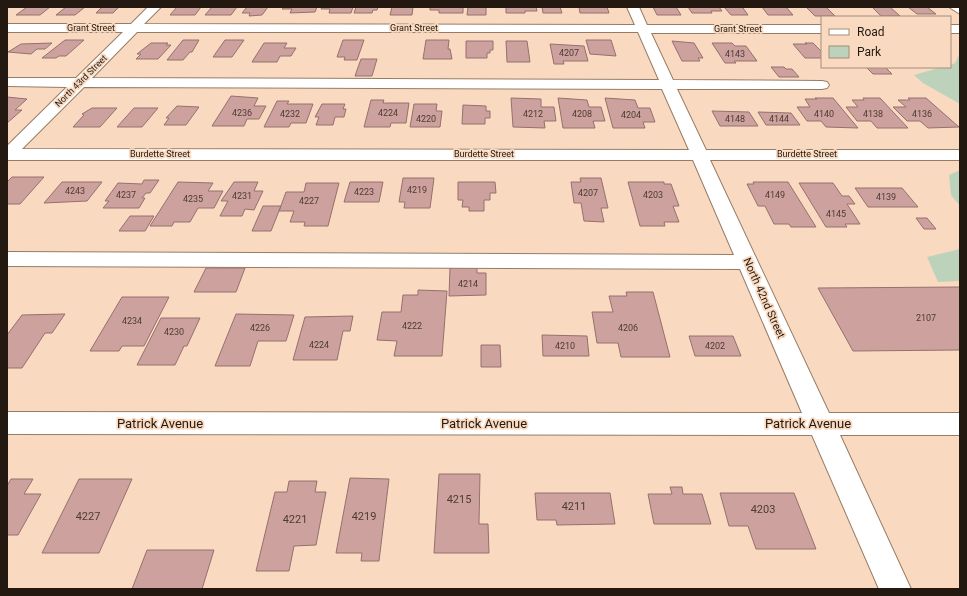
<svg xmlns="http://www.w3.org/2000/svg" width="967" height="596" font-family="Roboto,sans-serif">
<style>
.green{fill:#bcd2bb}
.building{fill:#cda19e;stroke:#95706d}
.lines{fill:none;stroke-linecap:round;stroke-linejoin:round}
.minor-casing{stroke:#977c65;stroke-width:2}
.minor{fill:#fff;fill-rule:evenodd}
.labels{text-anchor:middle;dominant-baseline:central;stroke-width:3.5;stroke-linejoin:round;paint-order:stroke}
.far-street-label{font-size:9px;fill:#231910;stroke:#f9dac1}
.number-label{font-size:9px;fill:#4e3b34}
.street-label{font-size:11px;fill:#231910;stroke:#f9dac1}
.near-number-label{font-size:11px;fill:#4e3b34}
.near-street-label{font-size:13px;fill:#231910;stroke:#f9dac1}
</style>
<rect width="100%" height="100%" fill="#f9dac1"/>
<path class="green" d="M960,53V104L923,83L914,75L942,67H950V65L955,63Z
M960,170V206L951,195L949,175Z
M960,249V281L938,282L927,257Z"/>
<path class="building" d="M27,7H50L40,15H16Z
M66,7H85L75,15H56Z
M102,7H119L113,13H96Z
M177,7H201L195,15H170Z
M212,7H237L231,15H205Z
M247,7H268L262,15L249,16L250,13H242Z
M284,7H317L315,12L290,13L292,9H282Z
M322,7H353L351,13H329L330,9H321Z
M356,7H378L377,10H373L372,13H354Z
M392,7H413L412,15H390Z
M430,7H463V13H439V10H430Z
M468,7H486V15H467Z
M506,7H536L537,11H525V13H506Z
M542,7H560L562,13H543Z
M579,7H607L609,13H580Z
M653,7H676L681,15H657Z
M688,7H719L722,11H711L712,13H692Z
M724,7H746L743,8L748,15H731Z
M762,7H786L793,15H768Z
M806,7H826L835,16H815Z
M872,7H890L900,16H881Z
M908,7H927L936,14H917Z
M65,40H84L66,56H59L56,58H42Z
M183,40H199L192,52H190L183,60H167Z
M225,40H244L232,57H213Z
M343,40H364L357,60H344L345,57H337Z
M426,40H449L448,49H450L452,59H423Z
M586,40H611L616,56L590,54Z
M466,41H493V50H490V53H487V58H466Z
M506,41H527L530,62H507Z
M672,41L694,43L703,58H698L700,61H682Z
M52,43L45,49H37L31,54L8,52L21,44Z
M151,43H168L166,45H171L158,59H136L141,54H137Z
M264,43H287L284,48H296L291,56H280L277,62H252Z
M712,43H732L735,46H746L757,61H734L736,63H725Z
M805,43H813L822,52V58H805L793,44H807Z
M550,44L584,46L588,61H563L564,64H554Z
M361,59H377L372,76H355Z
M771,67H784L786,69H792L799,77H779Z
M866,67H885L892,74H873Z
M231,96L258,98L254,106H266L259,119H247L244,126H212Z
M7,97L27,99L15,110H22L7,123Z
M511,98L541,99V107H554L556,121H544L545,128L513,127Z
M558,98L587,100L589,107H601L605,121H593L595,128H563Z
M605,98L635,100L638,108H650L655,122H643L645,128H613Z
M815,98H833L858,128L826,127L821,121H807L797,107H810L805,99H817Z
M863,98H880L908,128H877L871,121H857L846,107H858L852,100H864Z
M908,98H926L959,127L928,128L920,121H907L893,107H906L898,100H910Z
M371,100H384L383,103H409L406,123H391L390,127H364Z
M277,101H289L287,104H313L306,123H291L289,127H264Z
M322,104H345L343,109H346L344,117H335L333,125H316L319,117H315Z
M414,104H437L436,111H442L440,127H410Z
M463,105L486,106V111H490V118H485V124H462Z
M177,106L199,107L186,125H164L169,118H166Z
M92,108H117L100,127H73L84,115L82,114Z
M134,108H158L142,127H117Z
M712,111L749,112L758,126H720Z
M758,112L791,113L800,125H766Z
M12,177H44L20,204H7V182Z
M403,178H434L430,208H404L405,202H399Z
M580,178H601L608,208H601L604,222L584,221L581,203H574L571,182H581Z
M144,180H159L150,193H146L142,198H145L139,208H103L109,201H105L118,183L142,184Z
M62,182H102L87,201L44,203Z
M178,182L213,183L208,191H223L214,208H198L190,222H174L172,226H150Z
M234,182H258L254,191H263L254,210L245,209L242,216H220L228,201H221Z
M350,182H383L379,202H344Z
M458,182H495L496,193H490V200H484V211H469V207H462L463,200H458Z
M628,182H664V184H671L679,206H673L679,222H664L665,226H640Z
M753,182H788L816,227H791L789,224H774L765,206H758L747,184H754Z
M306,183H339L328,226H304L305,222H290L294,211H279L286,192H304Z
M799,183H833L842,196H849L855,204H847L860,224H845L847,227H826Z
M855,188H902L918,207H868Z
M263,206H281L271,231H252Z
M130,216H154L145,231H119Z
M916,218H927L936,229H924Z
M477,266V273H486V295L449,296L450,267Z
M206,268H245L236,292H194Z
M960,287V350L853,351L818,288Z
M418,290L447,291L442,356H394L397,341L377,340L382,312H401L403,295H418Z
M626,292H653L670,357H621L618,343H597L592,312H613L609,296H627Z
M122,297H169L144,346H122L119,351H90Z
M65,314L52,333H45L22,368H7V335L22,315Z
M236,314L294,315L286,341H258L250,366H215Z
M353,316L350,331H343L337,360H293L305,317Z
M161,318H200L187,346H184L175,365H137Z
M542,335L587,336L589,356H543Z
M689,336H733L741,356H695Z
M481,345H500L501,367H481Z
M439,474H480L479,524H488L489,553H434Z
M350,478L389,479L379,561H361L362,553H336Z
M11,479H33L24,494H41L18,535H7V486Z
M79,479H132L99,553H42Z
M289,481H317L315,492H326L316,545L294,546L289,571H256L275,492H287Z
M670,487H682L683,494H702L711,524H654L648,494H672Z
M535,493H610L615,524L557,525L556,520H537Z
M720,493H794L816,549H756L748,526H729Z
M147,550H214L202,589H132Z"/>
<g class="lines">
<defs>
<path id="minor" d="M148,7H161L144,24L635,25L627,7H639L647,25H822V33H651L673,80L822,81L827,82L829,85L827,88L822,89H677L706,150H960V160H710L829,413H960V435H840L911,589H879L812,435L7,434V412L802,413L740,269L7,266V252L734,255L693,160H7V146L67,87L7,86V78H76L123,32H7V24H131ZM137,32H638L659,80L92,78ZM84,87L662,89L689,150L22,149Z
M949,7H960V14Z
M950,25H960V33H950Z"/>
</defs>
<use href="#minor" class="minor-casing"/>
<use href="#minor" class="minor"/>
</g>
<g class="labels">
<g class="far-street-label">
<text x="91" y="28">Grant Street</text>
<text x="414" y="28">Grant Street</text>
<text x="738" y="29">Grant Street</text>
<text transform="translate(81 81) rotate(-45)">North 43rd Street</text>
<text x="160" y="154">Burdette Street</text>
<text x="484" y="154">Burdette Street</text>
<text x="807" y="154">Burdette Street</text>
</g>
<g class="number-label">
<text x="569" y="53">4207</text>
<text x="735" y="54">4143</text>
<text x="242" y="113">4236</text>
<text x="388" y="113">4224</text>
<text x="290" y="114">4232</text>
<text x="533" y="114">4212</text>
<text x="582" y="114">4208</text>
<text x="824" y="114">4140</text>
<text x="873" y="114">4138</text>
<text x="922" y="114">4136</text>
<text x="631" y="115">4204</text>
<text x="426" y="119">4220</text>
<text x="735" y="119">4148</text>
<text x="779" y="119">4144</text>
<text x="417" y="190">4219</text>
<text x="75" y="191">4243</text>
<text x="364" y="192">4223</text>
<text x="588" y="193">4207</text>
<text x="126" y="195">4237</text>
<text x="653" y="195">4203</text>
<text x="775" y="195">4149</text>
<text x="242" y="196">4231</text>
<text x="886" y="197">4139</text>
<text x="193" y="199">4235</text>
<text x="309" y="201">4227</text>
<text x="836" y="214">4145</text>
<text x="468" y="284">4214</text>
<text x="926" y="318">2107</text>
<text x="132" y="321">4234</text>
<text x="412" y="326">4222</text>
<text x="260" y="328">4226</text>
<text x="628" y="328">4206</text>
<text x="174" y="332">4230</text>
<text x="319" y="345">4224</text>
<text x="565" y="346">4210</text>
<text x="715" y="346">4202</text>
</g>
<g class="street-label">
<text transform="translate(764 298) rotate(66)">North 42nd Street</text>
</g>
<g class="near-number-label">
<text x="459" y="499">4215</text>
<text x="574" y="506">4211</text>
<text x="763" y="509">4203</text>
<text x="88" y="516">4227</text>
<text x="364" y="516">4219</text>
<text x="295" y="519">4221</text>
</g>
<g class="near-street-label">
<text x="160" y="423">Patrick Avenue</text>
<text x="484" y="423">Patrick Avenue</text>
<text x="808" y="423">Patrick Avenue</text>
</g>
</g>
<rect width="967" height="596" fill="none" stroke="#231910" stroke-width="16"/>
<rect x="821" y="16" width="130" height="52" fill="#f9dac1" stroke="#a38d7a"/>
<rect x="829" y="29" width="20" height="6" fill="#ffffff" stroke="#a38d7a"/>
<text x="857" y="36" font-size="12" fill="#231910">Road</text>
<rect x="829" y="46" width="20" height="12" fill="#bcd2bb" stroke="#a38d7a"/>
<text x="857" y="56" font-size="12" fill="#231910">Park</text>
</svg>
